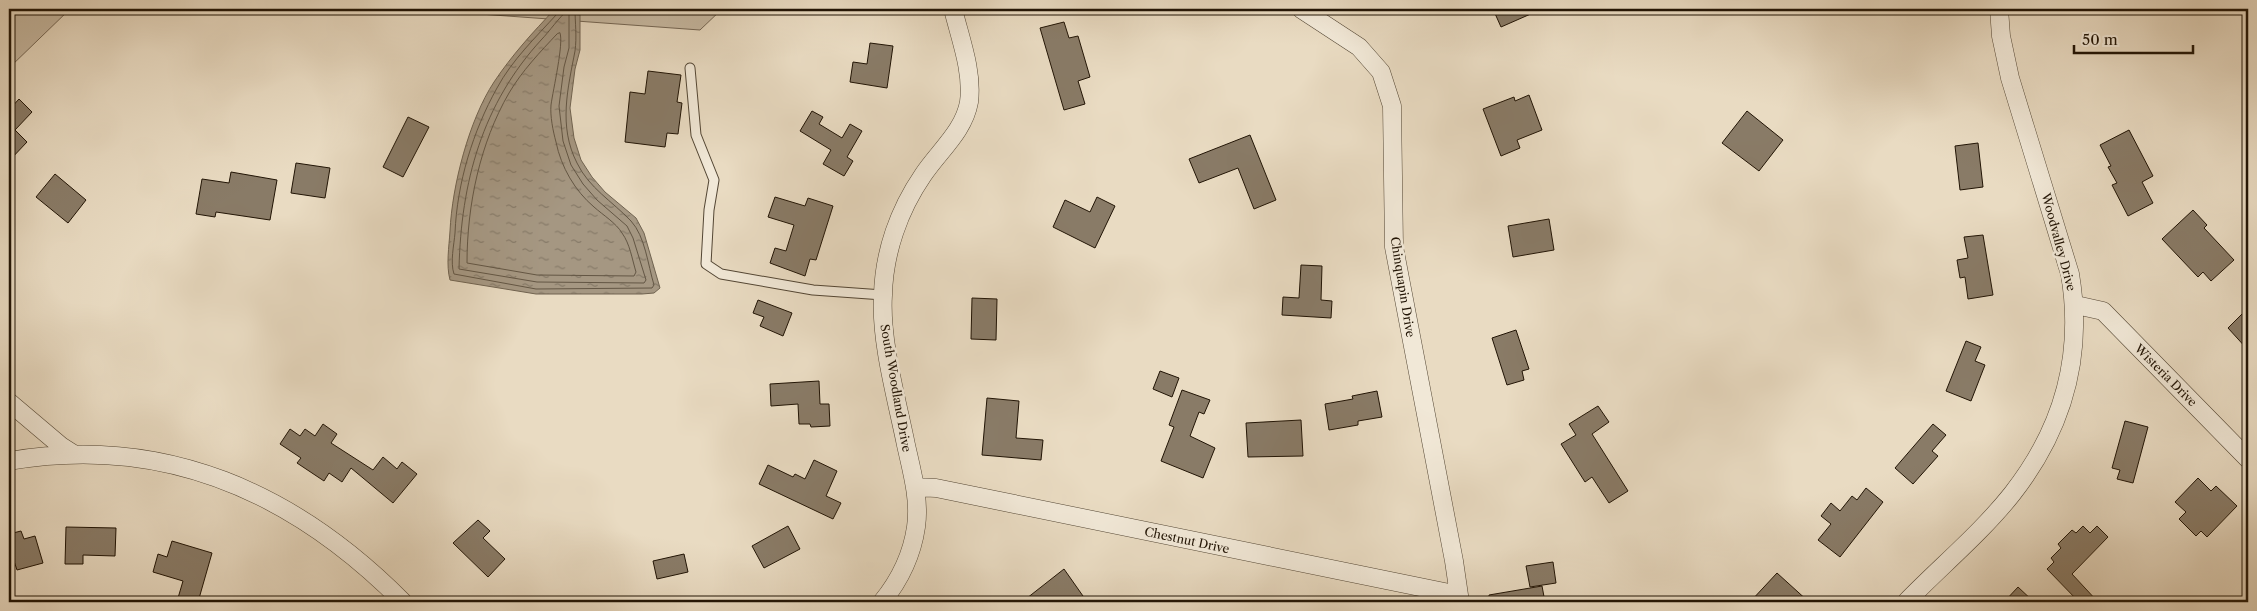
<svg xmlns="http://www.w3.org/2000/svg" width="2257" height="611" font-family="'Libre Caslon Text',serif">
<style>
.grass{fill:#c7b9a2;stroke:#746654}
.water{fill:url(#water-ripples);stroke:#706350}
.lines{fill:none;stroke-linecap:round;stroke-linejoin:round}
.shore{stroke:#635644;stroke-width:1}
.building{fill:#897b67;stroke:#211405}
.lane-casing{stroke:#534634;stroke-width:11}
.street-casing{stroke:#534634;stroke-width:19}
.lane{stroke:#f1e8d7;stroke-width:9}
.street{stroke:#f1e8d7;stroke-width:18}
.labels{text-anchor:middle;dominant-baseline:central;stroke-width:5;stroke-linejoin:round;paint-order:stroke}
.street-label{font-size:12px;fill:#211405;stroke:#f1e8d7}
</style>
<defs>
<pattern id="water-ripples" width="26" height="14" patternUnits="userSpaceOnUse" patternTransform="scale(1.25)"><rect width="26" height="14" fill="#a59782"/><path d="M2 4q2-2 4 0t4 0M15 11q2-2 4 0t4 0" fill="none" stroke="#867a68"/></pattern>
</defs>
<rect width="100%" height="100%" fill="#e9dbc2"/>
<filter id="stains"><feTurbulence type="fractalNoise" baseFrequency=".004" numOctaves="4"/><feColorMatrix values="0 0 0 0 .2 0 0 0 0 .09 0 0 0 0 .02 0 0 0 .5 -.17"/></filter>
<radialGradient id="worn" r=".72"><stop offset=".6" stop-color="#630" stop-opacity="0"/><stop offset="1" stop-color="#630" stop-opacity=".3"/></radialGradient>
<path class="grass" d="M9,9H70L9,68Z
M411,9H722L700,30Z"/>
<path class="water" d="M555,9H580V50L575,69L570,108L574,138L581,160L592,177L605,192L636,218L644,233L660,288L654,293L642,294H536L450,280C446,265 449,247 450,231C452,186 469,120 494,82C512,55 533,32 555,9Z"/>
<g class="lines">
<path class="shore" d="M558,9L557,14C536,37 512,60 497,88C473,131 457,183 455,233C454,245 450,262 454,274L536,289L652,288L654,285C648,265 645,236 631,221C612,201 589,188 577,163C558,126 568,88 575,51C577,37 575,22 575,9
M567,11L569,14V48L564,67L559,106L563,141L571,165L583,184L597,200L627,226L633,238L646,280L644,283L537,282L459,269C461,182 482,104 542,39C548,33 561,15 567,11Z
M560,33C564,43 553,90 551,105C550,116 553,131 556,142C561,167 575,191 594,207C603,215 616,223 622,233C630,244 632,259 636,272L634,276L537,275L467,263C467,205 480,143 509,93C522,71 540,52 557,34Z"/>
</g>
<path class="building" d="M1493,9H1542L1501,27Z
M1064,22L1069,38L1078,36L1090,77L1078,81L1085,104L1064,110L1040,28Z
M870,43L893,46L887,88L850,82L853,62L867,64Z
M648,71L681,75L677,102L682,103L678,134L667,133L665,147L625,142L630,92L645,94Z
M1529,95L1542,130L1517,140L1520,148L1501,156L1483,109L1514,97L1515,101Z
M19,99L32,112L15,130L27,142L9,161V110Z
M812,111L823,117L819,124L842,138L850,124L862,131L847,157L853,161L844,176L823,164L831,150L800,131Z
M1747,111L1783,140L1759,171L1722,143Z
M408,117L429,127L403,177L383,167Z
M2129,130L2153,176L2142,182L2153,203L2128,216L2112,185L2117,183L2108,167L2111,166L2100,145Z
M1250,135L1276,200L1254,209L1238,168L1199,183L1189,159Z
M1978,143L1983,187L1960,190L1955,146Z
M296,163L330,168L325,198L291,193Z
M231,172L277,180L270,220L216,212L215,217L196,214L202,179L229,183Z
M55,174L86,200L68,223L36,197Z
M775,197L805,206L808,198L833,206L816,260L810,259L805,276L770,263L775,248L786,251L794,225L768,217Z
M1097,197L1115,206L1095,248L1053,227L1065,200L1090,212Z
M2193,210L2207,225L2204,228L2234,260L2211,281L2203,272L2198,277L2162,239Z
M1549,219L1554,250L1513,257L1508,226Z
M1983,235L1993,295L1968,299L1965,277L1960,278L1957,260L1968,258L1964,237Z
M1301,265L1322,266L1321,300L1332,301L1331,318L1282,315L1283,297L1299,298Z
M972,298L997,299L996,340L971,339Z
M758,300L792,313L783,336L760,326L764,317L753,313Z
M2248,308V350L2228,328Z
M1516,330L1529,369L1522,371L1524,380L1507,385L1492,338Z
M1966,341L1981,347L1975,361L1985,365L1971,401L1946,391Z
M1160,371L1179,378L1172,397L1153,389Z
M819,381L820,404H829L830,426L811,427L810,424H799L798,404L771,406L770,384Z
M1182,390L1210,400L1204,414L1199,412L1190,436L1215,448L1203,478L1161,461L1174,427L1169,425Z
M1377,391L1382,417L1358,421V425L1329,430L1325,404L1353,399L1352,396Z
M987,398L1019,401L1016,438L1043,440L1041,460L982,455Z
M1598,406L1609,422L1592,434L1628,491L1609,503L1592,477L1585,482L1561,444L1576,435L1569,424Z
M1301,420L1303,456L1248,457L1246,423Z
M2125,421L2148,427L2133,483L2117,479L2120,470L2112,468Z
M323,424L337,434L331,443L373,470L383,457L397,469L402,462L417,474L393,503L351,468L342,482L329,473L324,481L297,463L301,458L280,444L290,429L300,436L305,429L315,436Z
M1933,424L1946,435L1932,451L1938,456L1913,484L1895,468Z
M814,460L837,471L826,496L841,503L833,519L759,484L768,465L793,477L795,474L805,479Z
M2198,478L2211,491L2216,486L2237,506L2207,537L2201,531L2196,536L2179,519L2186,512L2175,502Z
M1866,488L1883,502L1840,557L1818,540L1831,524L1821,516L1831,503L1840,511L1852,496L1857,500Z
M478,520L490,531L483,538L505,559L488,577L453,543Z
M788,526L800,549L764,568L752,546Z
M2083,526L2090,533L2097,526L2108,537L2072,574L2098,602H2079L2047,569L2054,562L2051,558L2061,548L2058,544L2072,530L2076,533Z
M66,527L116,528L115,556L83,555V564H65Z
M21,531L24,539L35,536L43,563L17,570L13,558L9,559V534Z
M172,541L212,553L198,602L178,598L183,581L153,572L158,554L167,557Z
M684,554L688,572L657,579L653,561Z
M1553,562L1556,583L1530,587L1526,566Z
M1064,569L1083,596L1074,602H1022Z
M1777,573L1809,602H1750Z
M1542,586L1545,602H1489V595Z
M2018,587L2034,602H2004Z"/>
<g class="lines">
<defs>
<path id="lane" d="M690,68L696,135L714,180L709,210L706,264L721,274L813,290L883,295"/>
<path id="street" d="M1301,9L1359,47L1381,72L1392,106L1394,247L1454,561L1460,602
M2076,305L2103,311L2248,459
M9,402L61,446L72,453
M9,461C164,434 295,493 403,602
M915,487L936,488L1459,595
M882,602C899,581 912,555 916,527C920,500 912,472 906,445C897,400 880,341 883,295C884,252 899,210 923,175C939,151 964,131 969,102C973,71 960,38 953,9
M1906,602C1941,566 1981,533 2012,494C2063,429 2084,357 2070,274L2010,78L2001,36L1999,9"/>
</defs>
<use href="#lane" class="lane-casing"/>
<use href="#street" class="street-casing"/>
<use href="#lane" class="lane"/>
<use href="#street" class="street"/>
</g>
<g class="labels">
<g class="street-label">
<text transform="translate(2059 242) rotate(75)">Woodvalley Drive</text>
<text transform="translate(1403 287) rotate(81)">Chinquapin Drive</text>
<text transform="translate(2166 375) rotate(45)">Wisteria Drive</text>
<text transform="translate(896 388) rotate(80)">South Woodland Drive</text>
<text transform="translate(1187 540) rotate(12)">Chestnut Drive</text>
</g>
</g>
<rect width="2257" height="611" fill="none" stroke="#e9dbc2" stroke-width="30"/>
<rect x="10" y="10" width="2237" height="591" fill="none" stroke="#211405" stroke-width="2.5"/>
<rect x="15" y="15" width="2227" height="581" fill="none" stroke="#211405"/>
<path d="M2074 45v8h119v-8" fill="none" stroke="#211405" stroke-width="2.5"/>
<text x="2082" y="45" font-size="15" fill="#211405" stroke="#f1e8d7" stroke-width="4" paint-order="stroke">50 m</text>
<rect width="100%" height="100%" filter="url(#stains)"/>
<rect width="100%" height="100%" fill="url(#worn)"/>
</svg>
